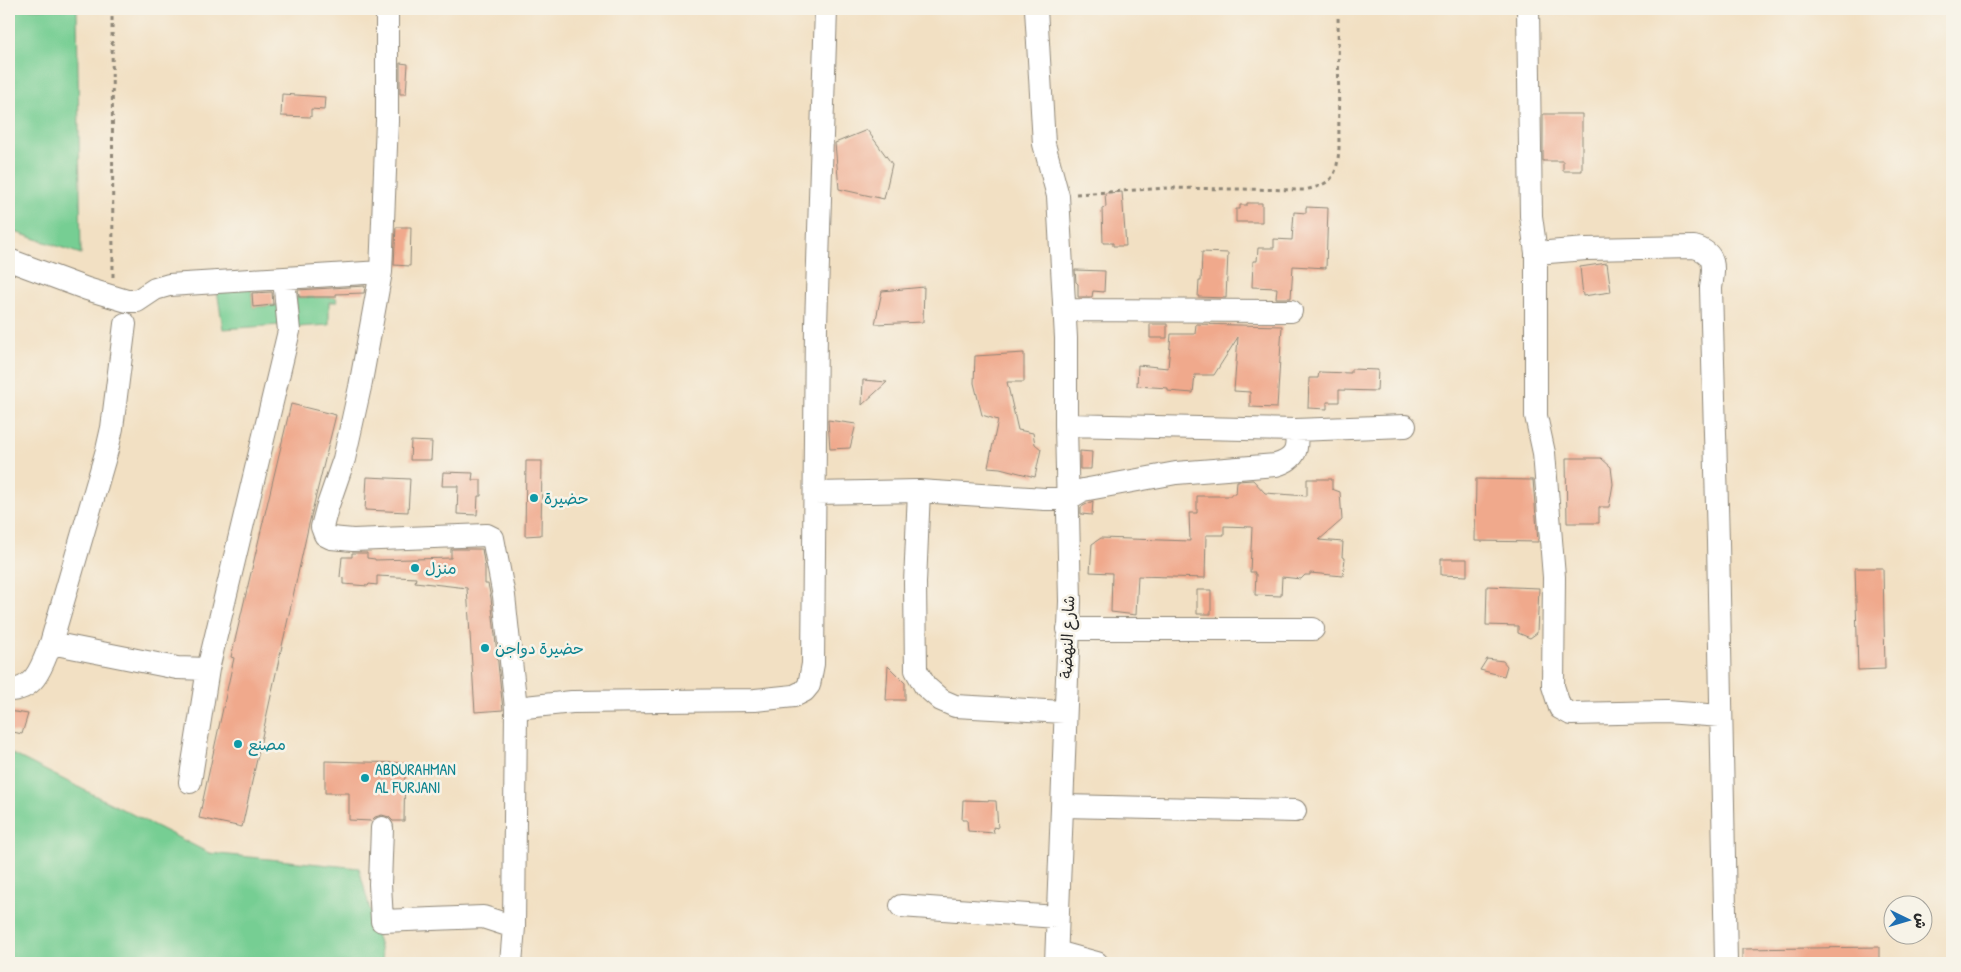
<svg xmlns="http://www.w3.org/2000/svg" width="1961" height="972" font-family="'Patrick Hand','Playpen Sans Arabic',sans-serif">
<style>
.green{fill:#76ce93;stroke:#507c5f}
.building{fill:#f0a98c}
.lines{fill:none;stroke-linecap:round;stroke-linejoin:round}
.minor-casing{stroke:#8e8677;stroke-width:24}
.path{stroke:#8e8677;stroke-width:3;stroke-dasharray:4 4;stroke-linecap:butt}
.minor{stroke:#fff;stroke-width:22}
.culture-dot{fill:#0f9aa8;stroke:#f7f3e8;stroke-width:2}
.labels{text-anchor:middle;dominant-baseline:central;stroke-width:5;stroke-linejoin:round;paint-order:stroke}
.culture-label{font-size:16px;fill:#0d838f;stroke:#f7f3e8;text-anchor:start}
.street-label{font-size:16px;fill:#2b2b2b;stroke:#f7f3e8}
</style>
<rect width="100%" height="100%" fill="#f7f3e8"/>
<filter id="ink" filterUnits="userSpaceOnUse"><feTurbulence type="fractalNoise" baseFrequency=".02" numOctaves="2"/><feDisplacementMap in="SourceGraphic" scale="10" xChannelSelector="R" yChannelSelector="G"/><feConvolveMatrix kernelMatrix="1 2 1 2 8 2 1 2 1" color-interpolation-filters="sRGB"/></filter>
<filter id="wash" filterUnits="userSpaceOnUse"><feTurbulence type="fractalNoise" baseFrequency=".0096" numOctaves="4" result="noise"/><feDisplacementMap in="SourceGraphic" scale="20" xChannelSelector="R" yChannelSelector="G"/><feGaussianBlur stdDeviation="1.12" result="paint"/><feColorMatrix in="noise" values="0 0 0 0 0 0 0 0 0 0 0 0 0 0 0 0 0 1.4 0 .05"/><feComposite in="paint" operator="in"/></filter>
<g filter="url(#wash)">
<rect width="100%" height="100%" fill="#f2e0c3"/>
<path class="green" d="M9,9H77L81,254L9,230Z
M251,286L253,307L281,305L280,325L223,329L217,290Z
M296,297H336L337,302H329V325L297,327Z
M9,752L209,853L359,868L384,963H9Z"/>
<g id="blocks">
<path class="building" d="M400,63L408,64L406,94H400Z
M282,94L325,97L324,110L311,109V117L281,116Z
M1543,114H1582V171H1563V161H1543Z
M867,130L892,164L884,199L839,189L835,143Z
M1122,192L1126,246H1113V243H1103L1102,208L1106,207L1105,193Z
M1247,203H1262V222H1236V209H1240V205H1247Z
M1306,207L1328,208L1326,268L1293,266L1291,298H1276L1277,288L1252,287L1253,261H1257L1258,248H1274V239L1292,240L1294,212L1306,213Z
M396,227H411L410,266L394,265Z
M1202,252L1228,253L1226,298L1198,297L1199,281H1201Z
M1607,263L1611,292L1583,296L1580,267Z
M1075,270L1105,271L1104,292L1093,291L1092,297H1078V284L1076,282Z
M365,286L364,293L336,294V297H299L298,290Z
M924,287L923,322L875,324L882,291Z
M272,292L273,305L253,307L252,293Z
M1150,324H1167V338H1150Z
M1196,324L1282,326L1277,408L1250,407V392L1234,391L1238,337L1214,375H1195L1193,393L1168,391V388L1137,386L1138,365L1168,368L1171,334H1195Z
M1024,353V382H1007L1018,430L1033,433L1035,444L1041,449L1035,477L1000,468L988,467L998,420L982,415L974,383L975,356Z
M1351,369L1378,370L1377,391L1339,390V402H1327V409L1308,408L1309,378H1318L1319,372L1351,373Z
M863,380L887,382L862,405Z
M291,404L336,415L309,524L242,827L199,818L234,658L231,657Z
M828,420L856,424L850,448L830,449Z
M411,441L432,442L431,460H410Z
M1080,451L1092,452L1091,469H1080Z
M1566,458H1601L1611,467L1613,484L1609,507H1599V523H1567Z
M526,461H542L541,535L525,536Z
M443,472L473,473L472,480H481V496H478L477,515L457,514L458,486H442Z
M367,477L410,479L408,512L365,510Z
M1307,479H1332V489L1340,492L1342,520L1319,540L1343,542L1342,557L1345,558L1343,576L1310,573V575H1305L1301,579L1282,577L1281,596L1255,595L1256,574H1254L1255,572H1250L1252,527L1224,526V535H1206L1205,578L1138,576L1136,615L1111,612L1112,573L1090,572L1092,544L1101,538L1190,541L1189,513H1197V496H1231V494H1236L1237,481L1253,480L1265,493L1307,496Z
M1476,479L1533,480L1538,542L1475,541Z
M1093,501L1092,515L1081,514V507Z
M451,549H482L485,568V584H488L491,598L503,710L475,712L467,588L415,582L416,578L377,576V585L369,584L368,586L343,584V578L340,577L342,557H352V553H367V558L375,559V560L451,558Z
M1441,559H1467V576L1441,575Z
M1855,568H1883L1885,669L1858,670Z
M1487,586L1539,588L1537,633L1530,638L1518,633V626L1486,625Z
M1197,590H1211V614H1197Z
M1487,659L1503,661L1507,666L1504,676L1480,670Z
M888,666L905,683V700H886Z
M9,711L28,714L22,734L9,731Z
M325,761L405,763L404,821H393L389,817L382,815L375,817L371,821L349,820V793H325Z
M963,800L996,801L998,828L993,827L994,833L968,831L967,820H962Z
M1879,947V963H1742V949Z"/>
</g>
</g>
<g filter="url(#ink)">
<use href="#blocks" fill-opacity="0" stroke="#8e8677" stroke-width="1"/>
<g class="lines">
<defs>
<path id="minor" d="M387,9V121L381,272L360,387L344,459L327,508L322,527L325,535L331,538L353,540L487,535L493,538L504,596L516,708
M1036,9L1044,144L1058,196L1066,338V425L1070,601L1056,963
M1528,9L1531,216L1536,253V416L1544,453L1554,577L1553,686L1560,708L1571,714L1666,712L1721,716
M1536,253L1586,249L1694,247C1717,253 1714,268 1711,288L1718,542L1726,963
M9,260L87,289L127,301H137L155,289L169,285L381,272
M1065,310L1291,311
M125,324L112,428L107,450L51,643L177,668L208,669
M1295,430L1405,426
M919,491L915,583L916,670L925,686L941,700L955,706L1064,712
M815,493L919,491L1045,499H1068L1083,490L1176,473L1276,465C1296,459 1299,449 1295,430L1066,425
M1068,629H1313
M9,690C36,690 42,665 51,643
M190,782L208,669L289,331L284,279
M1063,806L1295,811
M382,828L380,884L382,921L483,917L514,927
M901,906L1057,917
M1057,952L1097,963
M511,963L514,927L516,708L572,702L755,700L794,696L804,691L809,685L813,664L816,325L826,9"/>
</defs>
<use href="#minor" class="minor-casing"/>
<path class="path" d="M112,9L113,278
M1076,194L1168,188L1304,190C1333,184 1337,177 1339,148L1338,9"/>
<use href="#minor" class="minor"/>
</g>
</g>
<g class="culture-dot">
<circle cx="534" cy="498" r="5"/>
<circle cx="415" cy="568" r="5"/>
<circle cx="485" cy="648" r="5"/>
<circle cx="238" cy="744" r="5"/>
<circle cx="365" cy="778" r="5"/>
</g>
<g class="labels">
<g class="culture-label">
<text x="544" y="498">حضيرة</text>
<text x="425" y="568">منزل</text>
<text x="495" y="648">حضيرة دواجن</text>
<text x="248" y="744">مصنع</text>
<text x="375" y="769">ABDURAHMAN<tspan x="375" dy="18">AL FURJANI</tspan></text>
</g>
<g class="street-label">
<text transform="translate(1067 637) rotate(-88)">شارع النهضة</text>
</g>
</g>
<rect width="1961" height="972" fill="none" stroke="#f7f3e8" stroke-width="30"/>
<g transform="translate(1908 920) rotate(95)"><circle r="24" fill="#f7f3e8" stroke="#a5a39c"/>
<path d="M0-4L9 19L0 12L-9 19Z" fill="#1f6fb2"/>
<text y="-8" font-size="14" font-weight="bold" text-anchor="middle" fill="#2b2b2b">ش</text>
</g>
</svg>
